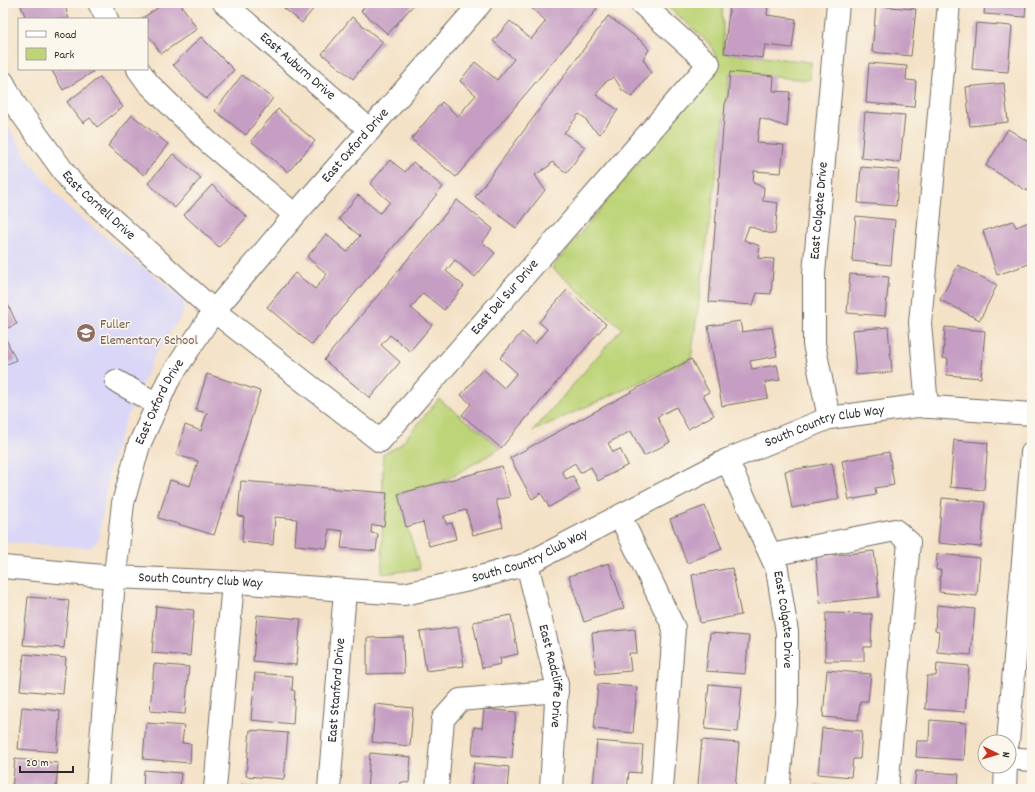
<svg xmlns="http://www.w3.org/2000/svg" width="1035" height="792" font-family="Dekko,sans-serif">
<style>
.built{fill:#d9d6f7}
.green{fill:#bdd478;stroke:#748052}
.building{fill:#c69ec3}
.lines{fill:none;stroke-linecap:round;stroke-linejoin:round}
.minor-casing{stroke:#716b62;stroke-width:24}
.minor{stroke:#fff;stroke-width:22}
.labels{text-anchor:middle;dominant-baseline:central;stroke-width:3;stroke-linejoin:round;paint-order:stroke}
.street-label{font-size:14px;fill:#2b2b2b;stroke:#fbf7ec}
.education-label{font-size:14px;fill:#785e54;stroke:#fbf7ec;text-anchor:start}
</style>
<rect width="100%" height="100%" fill="#fbf7ec"/>
<filter id="ink" filterUnits="userSpaceOnUse"><feTurbulence type="fractalNoise" baseFrequency=".025" numOctaves="2"/><feDisplacementMap in="SourceGraphic" scale="8" xChannelSelector="R" yChannelSelector="G"/><feConvolveMatrix kernelMatrix="1 2 1 2 8 2 1 2 1" color-interpolation-filters="sRGB"/></filter>
<filter id="wash" filterUnits="userSpaceOnUse"><feTurbulence type="fractalNoise" baseFrequency=".012" numOctaves="4" result="noise"/><feDisplacementMap in="SourceGraphic" scale="16" xChannelSelector="R" yChannelSelector="G"/><feGaussianBlur stdDeviation="0.9" result="paint"/><feColorMatrix in="noise" values="0 0 0 0 0 0 0 0 0 0 0 0 0 0 0 0 0 1.4 0 .05"/><feComposite in="paint" operator="in"/></filter>
<g filter="url(#wash)">
<rect width="100%" height="100%" fill="#f4e2c7"/>
<path class="built" d="M3,117L31,164L66,206L181,297L184,303V311L155,355L122,429L109,470L99,538L91,548L3,542Z"/>
<path class="green" d="M664,3H722L724,53L811,62L810,80L730,73L691,359L533,431L622,328L552,268L719,64L710,44Z
M439,399L501,448L442,482L398,494L420,569L382,574L383,454L399,446Z"/>
<g id="blocks">
<path class="building" d="M20,3H64L69,19H26Z
M165,3H180L197,29L161,54L147,33V19H141Z
M278,3H318L302,23Z
M368,3H415L388,34L361,11Z
M526,3H590L597,9L456,177L411,139L442,102L458,116L476,95L460,81L475,62L497,80L514,59L493,41L510,21L531,39L546,21Z
M730,3H768L767,15L796,19L792,48L765,45L763,58L724,53Z
M985,3H1026L1025,17L984,14Z
M876,6L916,9L911,56L872,52Z
M608,16L644,43L649,50L643,59L651,72L632,97L622,90L614,77L604,83L596,95L618,110L600,134L590,126L585,118L579,114L564,133L585,147L567,173L552,162L549,166L535,175L545,190L516,228L475,197Z
M352,17L383,42L353,79L322,54Z
M976,23L1012,26L1008,72L972,69Z
M201,37L234,70L206,99L173,65Z
M869,63L907,66L906,80L916,81L914,107L866,103Z
M51,69H91L93,72L63,90Z
M730,72L774,76L773,91L790,92L787,127L760,118L757,143L784,145L781,173L754,171L753,183L764,187L763,201L778,203L775,234L768,233L749,226L744,240L760,246L758,258L774,259L771,294L757,293L753,305L709,302L725,104L728,97Z
M242,75L273,98L246,135L215,111Z
M100,77L123,107L97,127L90,118L83,123L67,102Z
M1004,83L1008,122L970,126L966,87Z
M278,109L315,141L288,172L251,141Z
M865,112L905,115L900,162L861,158Z
M132,115L168,144L144,175L108,146Z
M1008,129L1032,144V184L1027,191L986,166Z
M173,154L201,178L175,208L148,183Z
M390,160L405,172L413,162L443,187L312,345L267,307L295,273L315,289L327,274L307,257L326,234L347,252L360,236L339,219L358,195L380,213L390,202L370,184Z
M861,167L899,170L896,206L858,203Z
M212,185L247,217L219,247L184,215Z
M457,200L493,229L482,242L495,253L475,277L455,260L446,271L464,286L444,310L423,293L411,308L432,325L410,351L390,335L381,345L400,362L370,398L324,360Z
M856,216L895,220L891,265L852,261Z
M1013,221L1016,227L1029,222L1032,232V263L997,275L983,231Z
M958,265L997,285L980,320L940,300Z
M850,274L889,277L885,316L847,313Z
M567,290L606,324L501,448L462,415L471,404L461,395L483,369L504,388L517,373L500,358L522,332L535,344L547,329L539,322Z
M3,294L17,324L3,330Z
M740,321L742,332L772,327L777,356L750,361L752,369L777,365L780,380L765,382L768,398L722,406L708,326Z
M888,327L892,372L856,375L852,330Z
M945,327L985,331L981,378L947,375L948,359L943,358Z
M3,333L16,360L3,366Z
M691,359L709,392L703,395L714,415L688,429L676,407L657,417L670,442L644,456L631,431L608,443L613,452L620,449L628,465L598,481L591,467L580,473L575,463L562,471L566,479L573,476L580,490L549,507L541,493L532,499L510,458Z
M207,374L260,391L214,535L158,518L170,480L190,486L198,461L176,455L185,425L201,431L207,413L196,410Z
M954,440L988,443L984,490L950,487Z
M889,452L894,485L875,488L876,495L849,500L842,461Z
M832,463L839,499L792,508L785,471Z
M502,466L510,497L496,500L503,527L473,535L466,510L444,516L446,524L452,523L456,539L429,546L423,522L406,527L398,494Z
M241,481L387,493L384,526L372,525L371,533L378,534L376,551L341,548L343,531L329,529L327,548L295,545L297,519L275,517L273,545L242,542L244,517L238,516Z
M942,498L985,502L981,547L938,543Z
M705,506L722,549L687,563L670,519Z
M874,551L879,597L820,603L816,557Z
M937,554L980,558L977,596L939,592L941,570H936Z
M609,563L624,608L584,622L569,576Z
M732,568L741,615L700,623L692,575Z
M28,597L69,600L64,648L23,645Z
M937,605L975,609L971,655L937,652L939,632L935,631Z
M156,606L194,610L190,656L152,653Z
M826,613L872,614L871,647H864V661H825Z
M257,615L301,619L296,665L253,661Z
M511,615L518,654L500,658L501,664L482,668L473,622Z
M458,627L464,666L426,671L420,632Z
M635,629L637,653H629L631,671L596,674L592,633Z
M710,633L749,636L745,674L706,671Z
M403,637L404,673L367,674V638Z
M24,654L66,658L63,694L20,690Z
M937,663L969,666L965,712L925,709L927,676H936Z
M154,664L189,667L185,714L150,711Z
M827,670L871,674L868,701H860L858,720L823,717Z
M255,673L293,676L292,690L295,691L293,724L251,720Z
M598,684L637,687L633,733L594,729Z
M709,684L742,687L738,732L705,729Z
M375,704L413,708L410,746L372,742Z
M22,707L60,711L57,752L18,749Z
M484,709L516,712L512,758L472,755L474,727L482,728Z
M930,720L966,723L964,760L916,757L917,741H929Z
M146,723L184,726L182,743L191,744L190,763L143,759Z
M822,728L862,731L860,759H853L851,777L818,774Z
M250,730L288,733L284,779L246,776Z
M702,740L739,743L735,789L698,785Z
M597,741L643,745L641,773L629,772L627,789L593,787Z
M370,753L411,757L409,783L401,782L400,789H367Z
M15,759L58,763L56,789H12Z
M474,763L509,767L507,789H471Z
M144,770L181,773L180,789H143Z
M916,771L959,774L958,789H914Z
M816,785L852,788V789H815Z
M242,786L267,788V789H241Z"/>
</g>
</g>
<g filter="url(#ink)">
<use href="#blocks" fill-opacity="0" stroke="#716b62" stroke-width="1"/>
<g class="lines">
<defs>
<g id="minor">
<path d="M99,3L107,19"/>
<path id="s1" d="M224,3L370,130"/>
<path d="M138,69L148,83L208,142L295,215"/>
<path id="s2" d="M3,82L16,106L72,183L214,311L380,441L709,64L641,3"/>
<path d="M116,381L157,404"/>
<path d="M927,407L920,323L949,3"/>
<path id="s3" d="M829,418L814,344V273L838,3"/>
<path id="s4" d="M727,460L777,569L787,632V704L778,789"/>
<path d="M620,516L674,628L662,789"/>
<path d="M771,555L895,530L909,542L887,789"/>
<path id="s5" d="M527,564L557,684L551,789"/>
<path id="s6" d="M3,567L114,577L233,582L404,594L469,580L527,564L727,460L829,418L917,406L1032,414"/>
<path d="M1008,742L1032,453"/>
<path d="M1009,758L1032,760"/>
<path id="s7" d="M97,789L113,593L123,503L139,445L168,381L214,311L295,215L481,3"/>
<path d="M215,789L233,582"/>
<path id="s8" d="M329,789L345,591"/>
<path d="M437,789L443,719L460,700L557,691"/>
<path d="M1005,789L1006,766"/>
</g>
</defs>
<use href="#minor" class="minor-casing"/>
<use href="#minor" class="minor"/>
</g>
</g>
<defs>
<symbol id="school-disc" viewBox="-11 -11 22 22"><circle r="9.5" fill="#8d6e63" stroke="#fbf7ec"/><path d="M0-5L7-2L0 1L-7-2ZM-4 1L0 2.5L4 1V4Q0 6-4 4Z" fill="#fff"/></symbol>
</defs>
<g fill-rule="evenodd">
<use href="#school-disc" x="75" y="322" width="22" height="22"/>
</g>
<g class="labels">
<g class="street-label">
<text stroke="none"><textPath href="#s1" startOffset="97">East Auburn Drive</textPath></text>
<text stroke="none"><textPath href="#s7" startOffset="719">East Oxford Drive</textPath></text>
<text stroke="none"><textPath href="#s2" startOffset="157">East Cornell Drive</textPath></text>
<text stroke="none"><textPath href="#s3" startOffset="209">East Colgate Drive</textPath></text>
<text stroke="none"><textPath href="#s2" startOffset="715">East Del Sur Drive</textPath></text>
<text stroke="none"><textPath href="#s7" startOffset="395">East Oxford Drive</textPath></text>
<text stroke="none"><textPath href="#s6" startOffset="858">South Country Club Way</textPath></text>
<text stroke="none"><textPath href="#s6" startOffset="534">South Country Club Way</textPath></text>
<text stroke="none"><textPath href="#s6" startOffset="198">South Country Club Way</textPath></text>
<text stroke="none"><textPath href="#s4" startOffset="171">East Colgate Drive</textPath></text>
<text stroke="none"><textPath href="#s5" startOffset="115">East Radcliffe Drive</textPath></text>
<text stroke="none"><textPath href="#s8" startOffset="99">East Stanford Drive</textPath></text>
</g>
<g class="education-label">
<text x="100" y="325">Fuller<tspan x="100" dy="16">Elementary School</tspan></text>
</g>
</g>
<rect width="1035" height="792" fill="none" stroke="#fbf7ec" stroke-width="16"/>
<rect x="18" y="18" width="130" height="52" fill="#fbf7ec" stroke="#a8a59f"/>
<rect x="26" y="31" width="20" height="6" fill="#ffffff" stroke="#a8a59f"/>
<text x="54" y="38" font-size="12" fill="#2b2b2b">Road</text>
<rect x="26" y="48" width="20" height="12" fill="#bdd478" stroke="#a8a59f"/>
<text x="54" y="58" font-size="12" fill="#2b2b2b">Park</text>
<g transform="translate(997 754) rotate(95)"><circle r="19" fill="#fbf7ec" stroke="#a8a59f"/>
<path d="M0-3L7 15L0 10L-7 15Z" fill="#c8321e"/>
<text y="-6" font-size="11" font-weight="bold" text-anchor="middle" fill="#2b2b2b">N</text>
</g>
<path d="M20 766v6h53v-6" fill="none" stroke="#2b2b2b" stroke-width="2"/>
<text x="26" y="766" font-size="12" fill="#2b2b2b" stroke="#fbf7ec" stroke-width="3" paint-order="stroke">20 m</text>
</svg>
